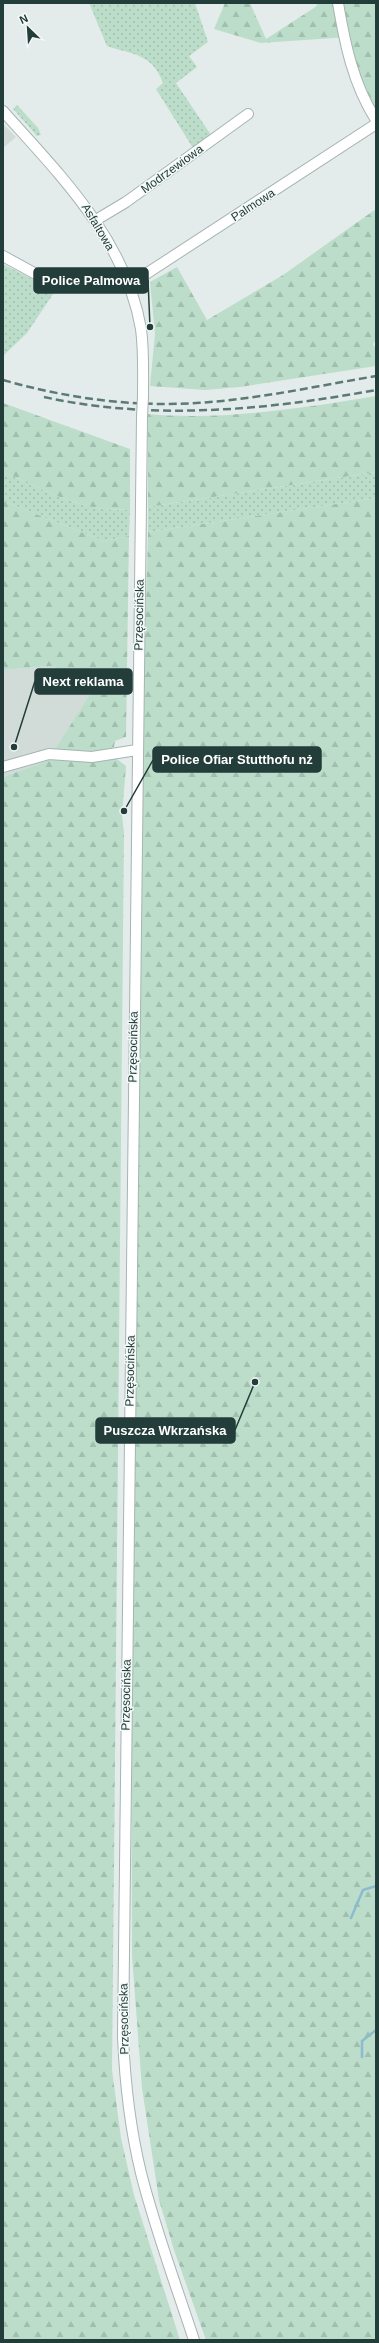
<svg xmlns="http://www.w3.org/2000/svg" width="379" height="2343" font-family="Helvetica,sans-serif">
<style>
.built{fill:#d1dcd9}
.grass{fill:url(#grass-dots)}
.forest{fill:url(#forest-firs)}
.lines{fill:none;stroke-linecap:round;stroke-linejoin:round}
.stream{stroke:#8cbbd0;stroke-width:2.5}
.minor-casing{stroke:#a6b4b2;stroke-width:12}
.minor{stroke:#fff;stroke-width:10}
.rail{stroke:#5d7976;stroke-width:2.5;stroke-dasharray:8 4;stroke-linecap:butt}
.minor-bridge-casing{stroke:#a6b4b2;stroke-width:12;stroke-linecap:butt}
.minor-bridge{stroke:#fff;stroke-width:10}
.labels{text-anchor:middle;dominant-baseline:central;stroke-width:3;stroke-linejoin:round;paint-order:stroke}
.street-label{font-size:12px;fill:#233d3a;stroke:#f3f9f7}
.leader{fill:none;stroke:#233d3a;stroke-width:1.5}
.callout-dot{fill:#233d3a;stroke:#f3f9f7;stroke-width:1.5}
.callout{fill:#233d3a;stroke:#233d3a;stroke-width:1.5}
.callout-label{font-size:13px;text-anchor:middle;font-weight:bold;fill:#fff}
</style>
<defs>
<pattern id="grass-dots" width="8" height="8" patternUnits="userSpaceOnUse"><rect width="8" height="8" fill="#bcddca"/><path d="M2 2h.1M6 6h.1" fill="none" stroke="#a1bfae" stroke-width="1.8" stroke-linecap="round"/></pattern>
<pattern id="forest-firs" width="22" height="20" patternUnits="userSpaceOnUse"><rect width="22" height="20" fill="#bcddca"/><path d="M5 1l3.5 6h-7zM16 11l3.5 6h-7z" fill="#a1bfae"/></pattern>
</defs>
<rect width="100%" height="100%" fill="#e3ecea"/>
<path class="built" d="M3,124L16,137L3,148Z
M50,666L99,680L49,760L3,777V670Z"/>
<path class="grass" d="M89,3H195L208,42L189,56L197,67L176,83L211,135L193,148L156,89L163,83C152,53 133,55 107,46Z
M17,105L38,128L41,135L37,136L15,111L13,109Z
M3,264L55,291L27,333L3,356Z
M3,472C44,489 84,514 130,509L129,536L104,541L3,501Z
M376,472V498L148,532V507Z"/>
<path class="forest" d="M225,3H250L266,39L317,6L316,3H376V112L354,68L348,37L261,43L214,29Z
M376,209V340L373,344L376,349V366L240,387L205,390L150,386L155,334L150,282L177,267L207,320L283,275Z
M376,396V472L148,507V414C220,421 304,408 376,396Z
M3,403L130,449V509C84,514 44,489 3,472Z
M376,498V2340H206L174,2250L159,2200L142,2088L132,1956L131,1574L142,744L148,532Z
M3,501L104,541L129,536L126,737L115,741L114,747C95,757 75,753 54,751L99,680L50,666L3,670Z
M113,756L126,766L122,815L124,833L112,2070L121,2138L134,2195L180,2340H3V777L49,760H95Z"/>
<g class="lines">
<path class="stream" d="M351,1918L363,1890L376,1886
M362,2057V2041L376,2030"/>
<defs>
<path id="minor" d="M338,3C345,44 353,84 376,120
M3,111C60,175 126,240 141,329C144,351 143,374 143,396
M96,220L126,202L248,114
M3,256L58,286
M129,285L376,124
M142,417L123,2037C125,2083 130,2128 141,2173C155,2229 176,2285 194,2340
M3,767L49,754L92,757L137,750"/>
</defs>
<use href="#minor" class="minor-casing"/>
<use href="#minor" class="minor"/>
<path class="rail" d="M3,380C56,395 110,404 165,404C236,404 306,388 376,376
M44,397C154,421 266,410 376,390"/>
<defs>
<path id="minor-bridge" d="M142,417L143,396"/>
</defs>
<use href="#minor-bridge" class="minor-bridge-casing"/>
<use href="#minor-bridge" class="minor-bridge"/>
</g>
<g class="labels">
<g class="street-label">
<text transform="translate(172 169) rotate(-36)">Modrzewiowa</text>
<text transform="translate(253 205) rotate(-33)">Palmowa</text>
<text transform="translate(98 227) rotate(59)">Asfaltowa</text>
<text transform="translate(139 615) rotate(-89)">Przęsocińska</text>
<text transform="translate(133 1047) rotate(-89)">Przęsocińska</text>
<text transform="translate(130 1371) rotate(-89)">Przęsocińska</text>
<text transform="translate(126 1695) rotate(-89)">Przęsocińska</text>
<text transform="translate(124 2019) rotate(-91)">Przęsocińska</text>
</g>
</g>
<path class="leader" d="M150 327L148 280M14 747L35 681M124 811L153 760M255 1382L235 1430"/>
<g class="callout-dot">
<circle cx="150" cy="327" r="4"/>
<circle cx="14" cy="747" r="4"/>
<circle cx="124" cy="811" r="4"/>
<circle cx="255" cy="1382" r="4"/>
</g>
<g class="callout">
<rect x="34" y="268" width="114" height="25" rx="4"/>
<rect x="35" y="669" width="97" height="25" rx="4"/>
<rect x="153" y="747" width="168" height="25" rx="4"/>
<rect x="96" y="1418" width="139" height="25" rx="4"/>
</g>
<g class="callout-label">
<text x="91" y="285">Police Palmowa</text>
<text x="83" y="686">Next reklama</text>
<text x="237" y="764">Police Ofiar Stutthofu nż</text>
<text x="165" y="1435">Puszcza Wkrzańska</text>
</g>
<rect width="379" height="2343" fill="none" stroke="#233d3a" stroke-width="8"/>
<g transform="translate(28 28) rotate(335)" stroke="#f3f9f7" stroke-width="3" paint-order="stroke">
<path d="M0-3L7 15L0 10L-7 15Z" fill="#233d3a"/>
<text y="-6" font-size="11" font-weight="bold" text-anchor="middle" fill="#233d3a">N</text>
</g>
</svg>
